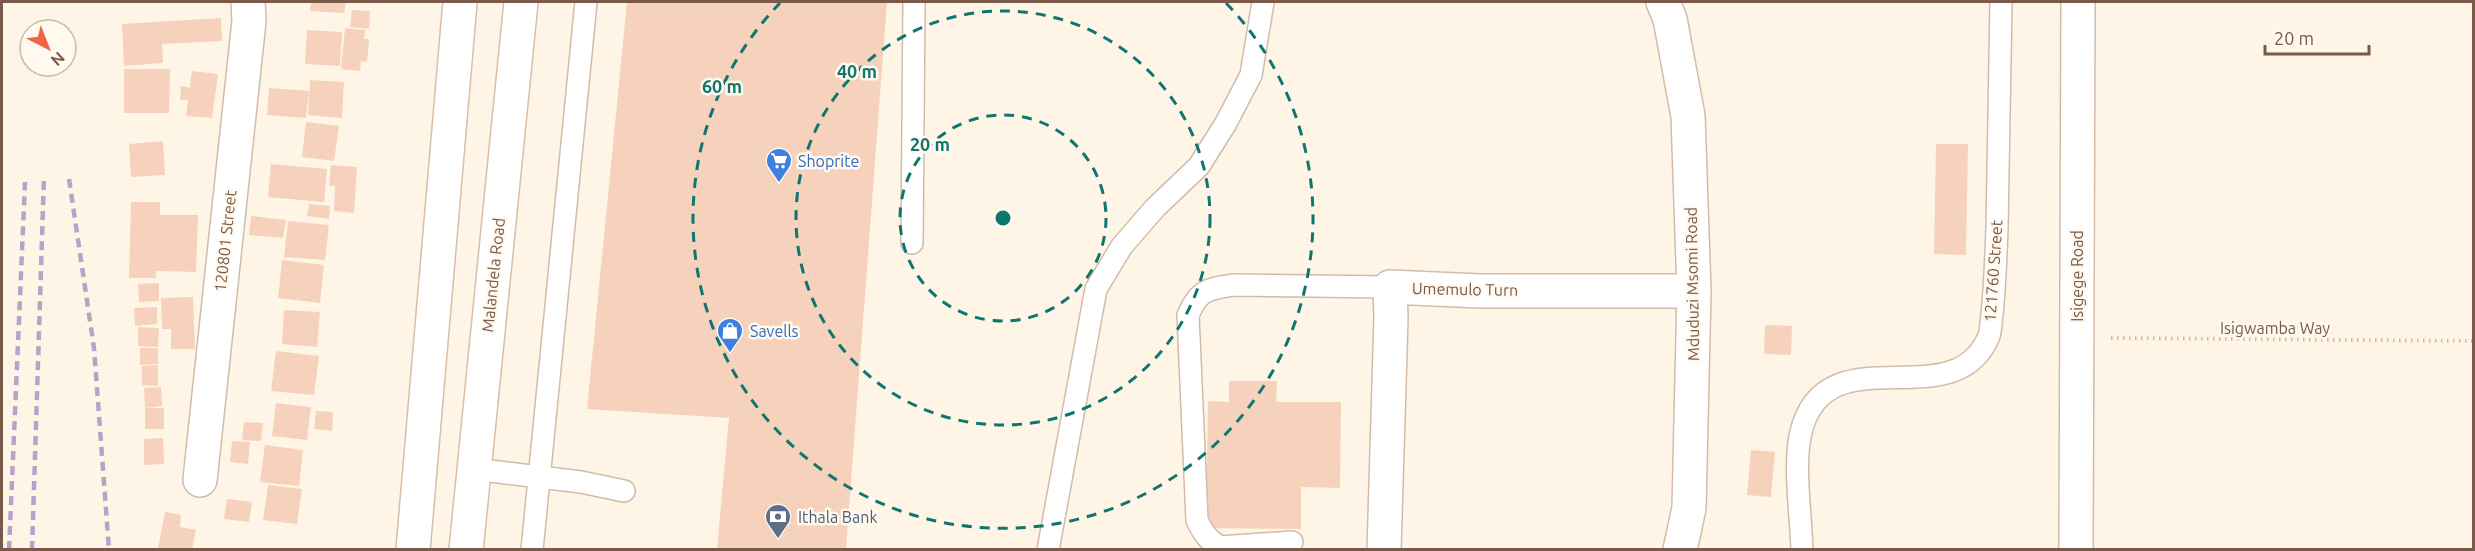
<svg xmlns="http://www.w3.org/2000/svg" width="2475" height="551" font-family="Ubuntu,sans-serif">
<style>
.building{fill:#f6d2bc}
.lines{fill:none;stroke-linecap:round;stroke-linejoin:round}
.service-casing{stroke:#d2bbab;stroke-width:24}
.minor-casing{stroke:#d2bbab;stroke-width:36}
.tertiary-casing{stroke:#d2bbab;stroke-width:36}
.secondary-casing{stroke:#d8beab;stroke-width:36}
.path{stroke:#dcb59f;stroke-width:4;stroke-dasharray:1.5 4.5;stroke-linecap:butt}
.service{stroke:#fff;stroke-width:21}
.minor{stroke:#fff;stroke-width:33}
.tertiary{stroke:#fff;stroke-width:33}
.secondary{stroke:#fff;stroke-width:33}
.rail{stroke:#b7a3ca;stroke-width:4.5;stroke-dasharray:9 6;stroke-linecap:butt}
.ring{fill:none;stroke:#0f766e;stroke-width:3;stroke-dasharray:10 8}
.labels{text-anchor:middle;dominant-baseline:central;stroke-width:5;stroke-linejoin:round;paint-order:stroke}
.shop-label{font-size:16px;fill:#366cbe;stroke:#fff9f0;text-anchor:start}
.street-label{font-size:16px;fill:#7b5948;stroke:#fff9f0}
.service-label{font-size:16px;fill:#4e5e75;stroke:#fff9f0;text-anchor:start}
.centre{fill:#0f766e;stroke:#fff9f0;stroke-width:3}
.ring-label{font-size:18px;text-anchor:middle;font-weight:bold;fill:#0f766e;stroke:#fff9f0;stroke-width:5;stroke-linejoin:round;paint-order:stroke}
</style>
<rect width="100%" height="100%" fill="#fef5e7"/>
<path class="building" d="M311,2H346L344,13L310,11Z
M627,2H887L846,549H717L729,418L587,409Z
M352,10L370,11L369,29L350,27Z
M221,18L222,41L162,44L163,63L124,66L122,24Z
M345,28L365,30L364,39H369L367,62L361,61L360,71L341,69Z
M307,30L342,32L340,66L305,64Z
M124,69H170L169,113H124Z
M192,71L218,74L212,118L186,116L188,100H180L181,86L190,88Z
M310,80L344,82L342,118L308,115Z
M269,88L309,91L306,118L267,115Z
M306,122L339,126L334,161L302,157Z
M163,141L165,175L131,177L129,144Z
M1936,144H1968L1966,255L1934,254Z
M271,164L327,169L324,202L268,197Z
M331,165L357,167L354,213L334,211L335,186H329Z
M131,202H160V215H198L196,272L156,271V278H129Z
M309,204L330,206L329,219L307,216Z
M251,216L286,220L283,238L249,235Z
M288,221L329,225L325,260L284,257Z
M282,260L324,265L320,303L278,298Z
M159,283V301L139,302L138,284Z
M193,297L195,349H171V329H162L161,298Z
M157,307V324L135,326L134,308Z
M284,310L320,312L317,347L282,344Z
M1765,325L1792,326L1791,355L1764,354Z
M138,327L159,328L158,347L138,346Z
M140,348H158V364L140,365Z
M276,351L319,356L314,395L271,391Z
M158,365V386L142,385V366Z
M1229,381H1277L1276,402H1341L1340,488L1301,487V529L1206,528L1208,401L1229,402Z
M161,387L162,406L145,408L144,388Z
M276,403L311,407L307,440L272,436Z
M145,408H164V429H145Z
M316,411L333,412L332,431L314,429Z
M244,422L263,423L261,441L242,440Z
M163,438L164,464L144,465V439Z
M232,441L250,442L248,464L230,462Z
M265,445L303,450L299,486L260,482Z
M1751,450L1775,452L1771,497L1747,495Z
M268,485L302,489L297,524L263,520Z
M227,499L252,502L249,522L224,519Z
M165,512L181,515L180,527L196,530L192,549H158Z"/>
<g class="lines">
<defs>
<path id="service" d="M912,243L914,2
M474,469L581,482L624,491
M1292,542L1220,547C1208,540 1203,533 1197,520L1188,315C1199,290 1207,289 1233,285L1390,287
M532,550L586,2
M1048,550L1096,289L1122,246L1155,208L1199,166L1226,123L1251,75L1263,2
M1802,550C1801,515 1793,465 1801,432C1826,330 1954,421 1989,336C1991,330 1991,321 1992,314C1995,285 1996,257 1997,228C1998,152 2000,77 2001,2"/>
<path id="minor" d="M200,480L249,21L248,2
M1384,550L1391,318L1390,287L1480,291H1694
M2076,550L2078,2"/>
<path id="tertiary" d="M1663,2L1670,19L1688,116L1694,291L1689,508L1680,550"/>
<path id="secondary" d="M413,550L460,2
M466,550L521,2"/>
</defs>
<use href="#service" class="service-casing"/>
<use href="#minor" class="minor-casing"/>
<use href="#tertiary" class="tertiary-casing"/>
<use href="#secondary" class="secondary-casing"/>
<path class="path" d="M2111,338L2474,341"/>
<use href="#service" class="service"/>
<use href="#minor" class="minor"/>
<use href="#tertiary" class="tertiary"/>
<use href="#secondary" class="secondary"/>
<path class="rail" d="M69,179L94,348L109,550
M9,550L25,182
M32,550L44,176"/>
</g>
<g class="ring">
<circle cx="1003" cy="218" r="103"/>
<circle cx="1003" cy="218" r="207"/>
<path d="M1226 3A310 310 0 1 1 780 3"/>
</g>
<defs>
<symbol id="supermarket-pin" viewBox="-11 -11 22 30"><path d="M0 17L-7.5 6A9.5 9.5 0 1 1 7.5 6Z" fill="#3f7fe0" stroke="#fff9f0"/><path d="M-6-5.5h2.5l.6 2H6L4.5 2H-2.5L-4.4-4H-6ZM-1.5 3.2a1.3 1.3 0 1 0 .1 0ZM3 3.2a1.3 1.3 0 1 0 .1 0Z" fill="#fff"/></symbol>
<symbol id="shop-pin" viewBox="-11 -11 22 30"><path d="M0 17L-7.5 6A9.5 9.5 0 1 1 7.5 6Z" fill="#3f7fe0" stroke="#fff9f0"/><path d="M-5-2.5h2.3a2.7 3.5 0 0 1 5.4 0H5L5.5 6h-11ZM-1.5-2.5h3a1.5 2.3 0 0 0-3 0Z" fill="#fff"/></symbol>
<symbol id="bank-pin" viewBox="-11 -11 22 30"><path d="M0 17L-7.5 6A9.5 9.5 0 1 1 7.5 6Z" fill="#5c6f8a" stroke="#fff9f0"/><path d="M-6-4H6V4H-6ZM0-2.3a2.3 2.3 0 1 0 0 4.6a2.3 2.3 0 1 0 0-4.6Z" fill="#fff"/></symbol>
</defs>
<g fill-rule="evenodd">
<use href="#supermarket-pin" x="764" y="146" width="30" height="40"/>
<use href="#shop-pin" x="715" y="316" width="30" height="40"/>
<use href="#bank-pin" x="763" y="502" width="30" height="40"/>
</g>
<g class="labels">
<g class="shop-label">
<text x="798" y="161">Shoprite</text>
<text x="750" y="331">Savells</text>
</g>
<g class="street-label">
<text transform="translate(225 241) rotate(-84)">120801 Street</text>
<text transform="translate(1993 271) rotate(-86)">121760 Street</text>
<text transform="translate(493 275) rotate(-84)">Malandela Road</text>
<text transform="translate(2077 276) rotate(-90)">Isigege Road</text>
<text transform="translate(1692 284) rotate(-91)">Mduduzi Msomi Road</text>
<text transform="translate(1465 289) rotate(1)">Umemulo Turn</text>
<text x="2275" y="328">Isigwamba Way</text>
</g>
<g class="service-label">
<text x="798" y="517">Ithala Bank</text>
</g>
</g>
<circle cx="1003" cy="218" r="9" class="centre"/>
<g class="ring-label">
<text x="857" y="78">40 m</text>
<text x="722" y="93">60 m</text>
<text x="930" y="151">20 m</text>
</g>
<rect width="2475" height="551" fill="none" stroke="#7b5948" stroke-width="6"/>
<g transform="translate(48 48) rotate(138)"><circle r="28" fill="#fff9f0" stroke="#cab9ad" stroke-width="1.5"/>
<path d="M0-4.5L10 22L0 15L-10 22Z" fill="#f26542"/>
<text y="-9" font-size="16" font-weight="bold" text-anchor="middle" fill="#7b5948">N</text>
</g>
<path d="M2265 45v9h104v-9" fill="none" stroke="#7b5948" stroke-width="3"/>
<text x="2274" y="45" font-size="18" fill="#7b5948" stroke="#fff9f0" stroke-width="4.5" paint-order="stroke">20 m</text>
</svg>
